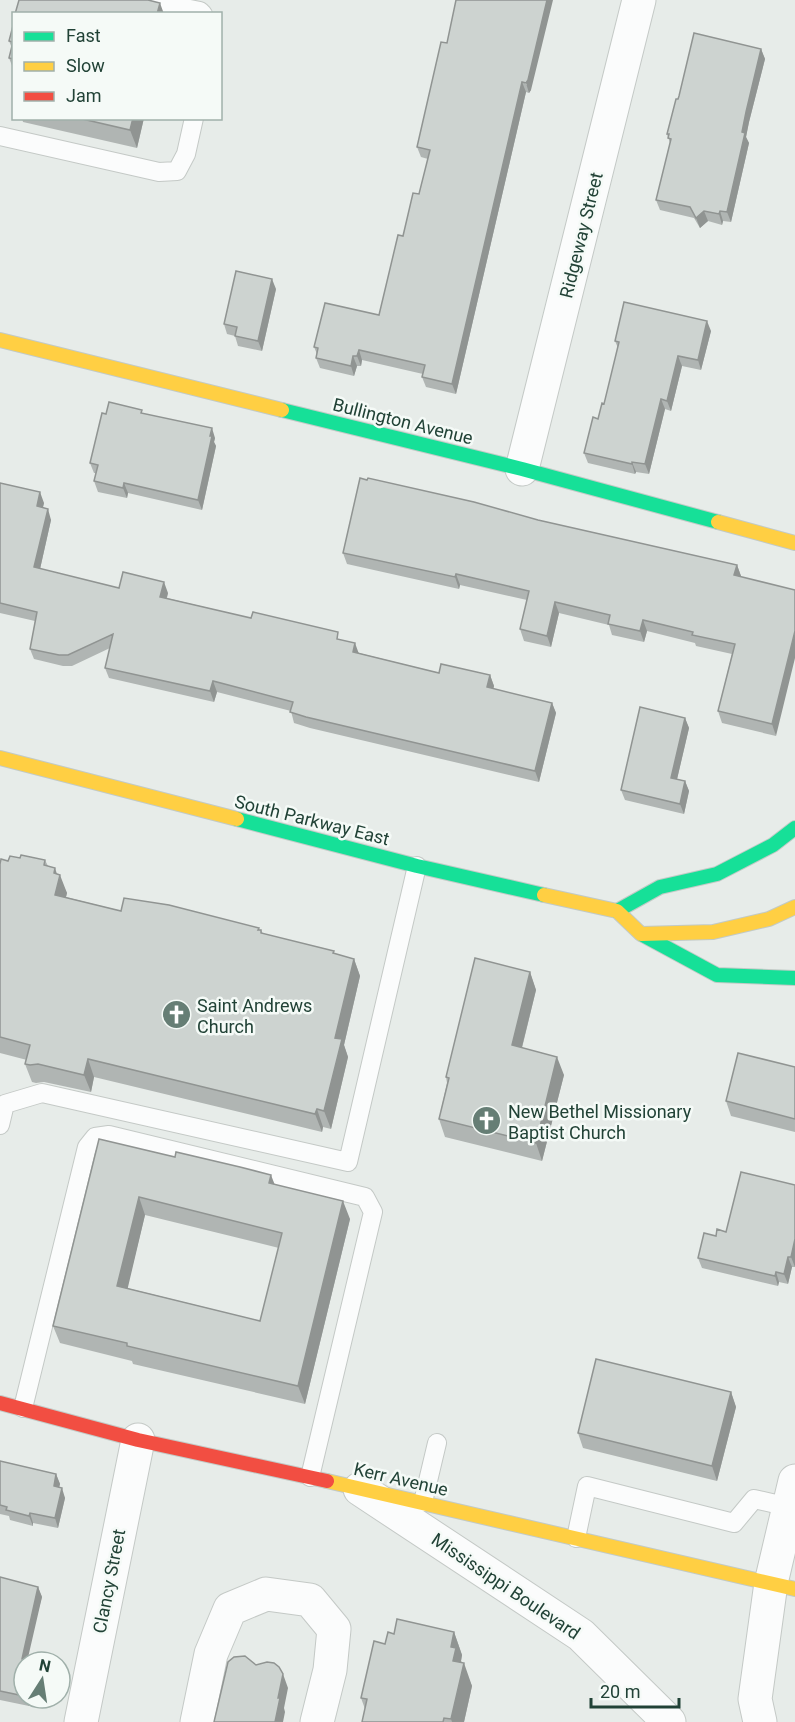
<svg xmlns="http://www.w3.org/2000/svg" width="795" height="1722" font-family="Roboto,sans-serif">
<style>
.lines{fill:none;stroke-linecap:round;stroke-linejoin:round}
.lane-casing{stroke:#c4c9c6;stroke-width:20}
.street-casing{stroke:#c4c9c6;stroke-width:35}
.fast-casing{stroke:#c2cac6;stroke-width:16}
.slow-casing{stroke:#c2cac6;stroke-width:16}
.jam-casing{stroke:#c2cac6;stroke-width:16}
.lane{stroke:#fbfcfc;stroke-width:18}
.street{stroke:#fbfcfc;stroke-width:33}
.fast{stroke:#16e098;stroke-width:14}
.slow{stroke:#ffcf43;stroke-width:14}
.jam{stroke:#f24e42;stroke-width:14}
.wall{fill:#b0b5b3;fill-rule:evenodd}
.shaded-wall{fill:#909492}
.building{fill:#cdd3d0;stroke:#909492;stroke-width:1.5;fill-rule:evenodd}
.labels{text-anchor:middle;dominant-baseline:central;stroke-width:5;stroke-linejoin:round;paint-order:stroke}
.street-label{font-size:18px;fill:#214236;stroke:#f5faf7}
.poi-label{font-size:18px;fill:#214236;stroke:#f5faf7;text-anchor:start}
</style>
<rect width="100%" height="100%" fill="#e7ece9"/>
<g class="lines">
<defs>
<path id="lane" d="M143,0L200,11L203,14
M0,136L159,172L177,171L186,154L194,118
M0,1125L5,1104L42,1093L348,1162L417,866
M23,1408L87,1147L95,1137L109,1135L365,1197L373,1212L310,1477
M423,1502L437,1443
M576,1538L587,1486L734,1523L754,1499L789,1507"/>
<path id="street" d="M522,469L639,0
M360,1489L581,1635L669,1722
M81,1722L138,1440
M197,1722L211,1654L230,1609L266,1594L310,1600L334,1629L330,1670L317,1722
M760,1722L755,1699L771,1583L795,1481"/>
<path id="fast" d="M282,410L522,469L718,522
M237,819L417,866L544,895
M617,911L660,887L717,874L773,845L795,828
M643,935L717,975L795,978"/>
<path id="slow" d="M0,340L282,410
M718,522L795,543
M0,758L237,819
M544,895L617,911L641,934L713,932L769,919L795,907
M327,1481L795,1589"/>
<path id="jam" d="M0,1403L138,1440L327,1481"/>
</defs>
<use href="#lane" class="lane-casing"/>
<use href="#street" class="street-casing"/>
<use href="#fast" class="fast-casing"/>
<use href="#slow" class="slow-casing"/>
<use href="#jam" class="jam-casing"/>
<use href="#lane" class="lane"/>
<use href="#street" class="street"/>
<use href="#fast" class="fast"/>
<use href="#slow" class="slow"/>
<use href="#jam" class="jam"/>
</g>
<path class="wall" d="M456,0L531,90L529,93L526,92L456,394L426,387L422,377L423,374L362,360L361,366H357L354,376L320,368L316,358L317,354L314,347L379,315L403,236L419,194L428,159L421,157L417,147L447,43Z
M14,22V78L12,73L13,68L9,58L12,48L9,41Z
M761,49L765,59L749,122L746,137L749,143L731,222L723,221L722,225L708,221L700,228L694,218L660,210L656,200L670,143L667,134L678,99Z
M22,118H144L137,148L23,122Z
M276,289L262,351L238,346L235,336L227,334L224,324Z
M711,331L701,370L682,366L671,411L665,409L649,474L636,472L635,474L588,463L584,453L604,404L618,348L615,341Z
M143,413L215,438L214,442L216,446L202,510L128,493L127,498L98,492L94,481L96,473H94L90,463L106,414Z
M0,483L44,503L43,508L51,520L40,569L119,588L168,593L167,598L341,640L359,653L439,673L490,675L494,686L493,689L552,703L556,713L539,782L310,728L294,723L291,711L217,692L214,702L109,678L105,668L110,648L72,666H63L34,659L30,649L35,621L0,613Z
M538,520L737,565L741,576L776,736L722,723L718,711L732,654L696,646L695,643L647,631L644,642L612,635L609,625L559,613L551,647L524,641L520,629L527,600L460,585L459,589L347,564L343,553Z
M685,718L689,728L677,779L685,781L689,791L684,814L625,800L621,790Z
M20,858L45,860L48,866L57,874L67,893L66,897L121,911L261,930L263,934L334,951V954L354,959L360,976L344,1045L348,1057L331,1129L323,1127L322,1132L94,1077L91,1092L44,1082L36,1083L32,1082L25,1064L27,1060L0,1053V864Z
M530,972L536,990L522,1048L564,1075L542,1161L445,1137L439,1119L447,1083L446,1077Z
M795,1067V1132L731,1116L726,1101Z
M99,1139L274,1184L350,1219L305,1404L133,1364L132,1361L60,1343L53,1326ZM145,1215L279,1248L260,1321L127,1288Z
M795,1185V1267H792L788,1284L779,1282L778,1286L702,1268L698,1258L716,1236L726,1232Z
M731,1392L736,1407L717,1481L583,1448L578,1433Z
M0,1461L56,1474L60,1484L59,1487L65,1498L58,1528L33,1523V1526L10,1520L9,1516L0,1514Z
M0,1577L38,1587L42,1597L24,1662V1698H31L29,1706L0,1700Z
M454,1632L462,1655L461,1661L472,1686L464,1722H362L365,1709L361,1698L385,1644L394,1634Z"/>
<path class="shaded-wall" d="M547,0H553L531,90L529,93L526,83Z
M160,3L164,14H157Z
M761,49L765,59L749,122L746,137L749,143L731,222L727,212L746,112Z
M522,82L526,92L456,394L452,384Z
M133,118H144L137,148L130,130Z
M704,211L708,221L700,228L696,218Z
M720,211L723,221L722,225L719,214Z
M272,279L276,289L262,351L258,341Z
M707,321L711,331L701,370L698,360Z
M359,350L362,360L361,366L357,356Z
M353,356L357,366L354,376L351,366Z
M678,356L682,366L671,411L667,401Z
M661,399L665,409L649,474L645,464Z
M212,428L215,438L214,442L216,446L202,510L198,500Z
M632,462L636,472L635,474L632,464Z
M124,483L128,493L127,498L123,488Z
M40,492L44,503L40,517L37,506Z
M48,509L51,520L38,578L34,567Z
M737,565L741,576L738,586L734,575Z
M456,574L460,585L459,589L455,577Z
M164,582L168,593L164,607L160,597Z
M555,602L559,613L551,647L547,636Z
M643,620L647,631L644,642L640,631Z
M795,631V658L776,736L772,724Z
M355,643L359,654L353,652Z
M490,675L494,686L491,698L487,687Z
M213,681L217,692L214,702L210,691Z
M552,703L556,713L539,782L535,771Z
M685,718L689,728L675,788L671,778Z
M685,781L689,791L684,814L680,804Z
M55,868L59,880L60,875L67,893L62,912L55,895L54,873Z
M354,959L360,976L344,1045L348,1057L331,1129L324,1111L335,1038Z
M530,972L536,990L518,1063L512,1045Z
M557,1057L564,1075L542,1161L536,1143Z
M88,1059L94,1077L91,1092L84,1075Z
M317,1109L323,1127L322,1132L315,1114Z
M271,1175L278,1193L269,1183Z
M139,1197L145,1215L124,1304L117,1286Z
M343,1201L350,1219L305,1404L298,1386Z
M795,1239V1267L791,1257Z
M788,1257L792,1267L788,1284L784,1274Z
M776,1272L779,1282L778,1286L775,1276Z
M731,1392L736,1407L717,1481L712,1466Z
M56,1474L60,1484L57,1496L54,1486Z
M62,1488L65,1498L58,1528L55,1518Z
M30,1513L33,1523V1526L29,1516Z
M38,1587L42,1597L27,1662L22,1659Z
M454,1632L462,1655L461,1661L463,1666L464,1663L472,1686L464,1722H452L451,1719V1647Z
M283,1674L288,1688L284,1708L285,1712L283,1722H275L278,1698Z
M26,1698H31L29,1706Z"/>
<path class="building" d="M19,0H148L160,3L157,14H15Z
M456,0H547L528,80L526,83L522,82L452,384L422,377L425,365L359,350L357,356H353L351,366L316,358L318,348L314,347L325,303L379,315L398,235L403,236L413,193L419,194L430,150L417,147L441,42L447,43Z
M14,22V59L9,58L13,42L9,41Z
M694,33L761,49L746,112L742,132L745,133L727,212L720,211L719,214L704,211L696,218L690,207L656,200L671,139L668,138L669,134H667L676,99H678L679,96Z
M78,118H133L130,130Z
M236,271L272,279L258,341L235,336L237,327L224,324Z
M624,302L707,321L698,360L678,356L667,401L661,399L645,464L632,462V464L584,453L593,417L598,419L602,403L604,404L619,342L615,341Z
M109,402L142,410L141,413L212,428L210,436H212L198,500L124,483L123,488L94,481L98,465L90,463L102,413L106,414Z
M360,478L367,480L368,478L474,502L538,520L737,565L734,575L795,590V631L772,724L718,711L735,644L692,635L693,632L643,620L640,631L608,624L610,615L555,602L547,636L520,629L529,591L456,574L455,577L343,553Z
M0,483L40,492L37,506L48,509L34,567L119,588L123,572L164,582L160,597L251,618L253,612L338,632L337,639L355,643L353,652L439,673L441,664L490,675L487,687L552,703L535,771L306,717L290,712L293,702L213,681L210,691L105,668L113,634L68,655H59L30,649L37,612L0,603Z
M640,707L685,718L671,778L685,781L680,804L621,790Z
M21,855L45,860L44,865L55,868L54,873L60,875L55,895L121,911L124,898L169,905L259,928L258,930H261V933L334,951L333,953L354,959L335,1038L342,1039L324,1111L317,1109L315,1114L88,1059L84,1075L38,1064L30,1065L25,1064L30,1045L0,1037V864L1,859L8,861L10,856L20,858Z
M475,958L530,972L512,1045L557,1057L536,1143L439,1119L449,1078L446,1077Z
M738,1053L795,1067V1119L726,1101Z
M99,1139L175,1157L176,1152L240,1167L271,1175L269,1183L343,1201L298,1386L127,1346V1343L53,1326ZM139,1197L282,1233L260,1321L117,1286Z
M741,1172L795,1185V1239L791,1257H788L784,1274L776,1272L775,1276L698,1258L704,1233L716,1236L717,1229L726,1232Z
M596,1359L731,1392L712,1466L578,1433Z
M0,1461L56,1474L54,1486L62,1488L55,1518L30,1513L29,1516L6,1510L7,1507L0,1505Z
M0,1577L38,1587L22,1659L33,1661L24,1662V1696L0,1691Z
M397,1619L454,1632L451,1647L456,1648L453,1661L464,1663L451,1719L444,1718L443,1722H362L367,1699L361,1698L374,1641L385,1644L388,1632L394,1634Z
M245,1656L256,1665L267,1662L274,1663L279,1667L283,1674L278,1698H280L275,1722H214L228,1662L234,1657Z"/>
<defs>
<symbol id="church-disc" viewBox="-11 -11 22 22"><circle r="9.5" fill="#667e75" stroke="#f5faf7"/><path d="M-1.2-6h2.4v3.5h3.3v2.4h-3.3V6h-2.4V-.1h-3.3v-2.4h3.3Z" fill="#fff"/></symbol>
</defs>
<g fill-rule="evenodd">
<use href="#church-disc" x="160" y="998" width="33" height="33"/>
<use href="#church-disc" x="470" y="1104" width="33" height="33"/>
</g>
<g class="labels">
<g class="street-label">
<text transform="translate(581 235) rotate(-76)">Ridgeway Street</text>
<text transform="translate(403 421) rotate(14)">Bullington Avenue</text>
<text transform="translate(312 820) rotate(14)">South Parkway East</text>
<text transform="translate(401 1479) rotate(13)">Kerr Avenue</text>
<text transform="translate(109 1581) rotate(-79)">Clancy Street</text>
<text transform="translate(506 1586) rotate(34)">Mississippi Boulevard</text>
</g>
<g class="poi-label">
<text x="197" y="1005">Saint Andrews<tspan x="197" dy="21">Church</tspan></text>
<text x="508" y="1111">New Bethel Missionary<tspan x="508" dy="21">Baptist Church</tspan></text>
</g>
</g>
<rect x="12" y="12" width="210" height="108" fill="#f5faf7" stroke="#a0b0aa" stroke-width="1.5"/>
<rect x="24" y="32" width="30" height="9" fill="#16e098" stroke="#a0b0aa" stroke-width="1.5"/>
<text x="66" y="42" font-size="18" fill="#214236">Fast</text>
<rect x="24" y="62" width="30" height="9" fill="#ffcf43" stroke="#a0b0aa" stroke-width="1.5"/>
<text x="66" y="72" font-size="18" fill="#214236">Slow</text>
<rect x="24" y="92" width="30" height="9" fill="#f24e42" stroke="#a0b0aa" stroke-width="1.5"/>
<text x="66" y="102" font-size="18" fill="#214236">Jam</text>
<g transform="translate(42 1680) rotate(12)"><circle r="28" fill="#f5faf7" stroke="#a0b0aa" stroke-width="1.5"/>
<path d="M0-4.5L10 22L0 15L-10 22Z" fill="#667e75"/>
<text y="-9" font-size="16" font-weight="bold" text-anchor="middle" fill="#214236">N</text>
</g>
<path d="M591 1698v9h88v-9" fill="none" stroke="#214236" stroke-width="3"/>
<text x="600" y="1698" font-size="18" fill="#214236" stroke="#f5faf7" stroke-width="4.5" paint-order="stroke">20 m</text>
</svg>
